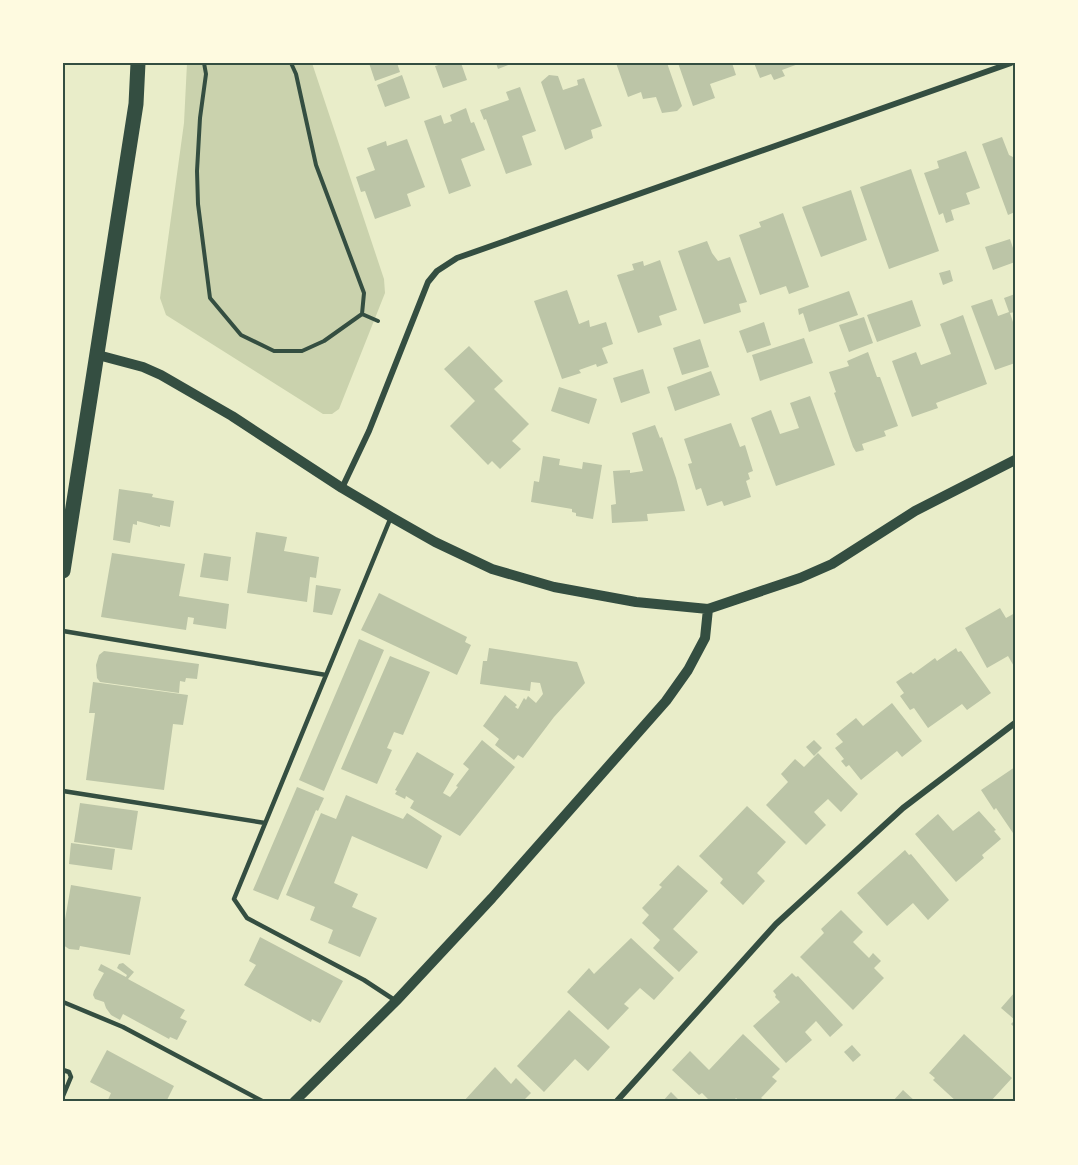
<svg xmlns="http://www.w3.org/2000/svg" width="1078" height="1165" font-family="'Open Sans',sans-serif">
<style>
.green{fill:#cad2ad}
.building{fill:#bcc5a7}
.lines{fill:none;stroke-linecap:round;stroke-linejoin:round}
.path{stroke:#344e41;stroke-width:4}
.service{stroke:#344e41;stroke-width:4.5}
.minor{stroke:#344e41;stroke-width:6}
.tertiary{stroke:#344e41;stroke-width:10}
.primary{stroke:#344e41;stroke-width:15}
.neatline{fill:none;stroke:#344e41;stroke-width:2}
</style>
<rect width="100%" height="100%" fill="#e9edc9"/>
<path class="green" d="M187,63H312L384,279L385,293L339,409L332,414H323L166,315L160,298L184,123Z"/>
<path class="building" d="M369,63H397L400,72L375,81Z
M445,63H461L467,80L443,88L435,66Z
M496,63H513L498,69Z
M616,63H667L682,106L677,111L662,113L656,97L643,99L641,92L628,97Z
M678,63H732L736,75L710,84L715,98L693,106Z
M754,63H801L782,70L785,76L774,80L771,74L760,78Z
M402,75L410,98L385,107L377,85Z
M549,75L558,76L563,90L578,85L577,80L584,78L602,126L591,130L593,138L565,150L541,82Z
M520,87L536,131L522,136L532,165L506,174L486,119L484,120L480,110L509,100L506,92Z
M466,108L471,123L474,122L485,150L461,159L471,186L449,194L424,121L441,115L444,124L452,121L450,115Z
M1002,137L1009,155L1015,158V212L1008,215L982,144Z
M407,139L425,187L407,194L411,206L375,219L365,191L361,192L356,177L375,170L367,148L386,141L387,146Z
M966,151L980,188L966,193L970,204L951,210L954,220L946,223L943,213L939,215L924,173L939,168L937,161Z
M911,169L939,251L889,269L860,187Z
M851,190L867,240L821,257L802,207Z
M783,213L809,287L789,294L786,286L760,295L739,235L761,227L759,222Z
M1010,239L1015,254V262L993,270L985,247Z
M707,241L712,253L718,261L730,257L747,302L739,304L741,312L704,324L678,251Z
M660,260L677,310L659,316L662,325L638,333L617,275L634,270L632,264L643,261L644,266Z
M950,270L953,281L943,285L939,273Z
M567,290L579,324L589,320L590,327L606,322L613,344L602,348L608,363L597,367L596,364L579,370L581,373L562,379L534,301Z
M849,291L858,315L809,332L803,313L799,315L798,309Z
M1015,294V312L1010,313L1013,322H1015V363L995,370L971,306L992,299L998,316L1009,312L1004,298Z
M912,300L921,326L877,342L867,315Z
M963,315L987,384L936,403L938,408L912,417L892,361L916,352L921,365L951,354L940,324Z
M864,317L873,343L849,352L839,325Z
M764,322L771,345L747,353L739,331Z
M804,338L813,363L760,381L752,355Z
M700,339L709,367L682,375L673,348Z
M469,346L503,381L494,389L529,424L512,441L521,449L500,469L492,461L488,465L450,426L475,401L444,369Z
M868,352L877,377H880L898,426L884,431L886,436L862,444L864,450L856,452L853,447L834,393L836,392L829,372L849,366L847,361Z
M643,369L650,393L621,403L613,378Z
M711,371L720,395L675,411L667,387Z
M559,387L597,399L589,424L551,411Z
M810,396L835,465L776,486L751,418L771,410L780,434L799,428L790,403Z
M731,423L740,447L745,445L753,471L748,473L750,479L746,481L751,497L724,506L722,501L707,506L701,488L696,490L688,464L692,463L684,439Z
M655,425L660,438L662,437L676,478L685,511L647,514L648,521L612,523L611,505L616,504L613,471L630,470V473L643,471L632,433Z
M543,456L560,459L559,465L582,469L583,462L602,465L593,519L576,516V513L572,512V509L531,502L534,481L539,482Z
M119,489L153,494L152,497L174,501L170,527L160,525V527L137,521V525L133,524L130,543L113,540Z
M256,532L287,537L284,551L319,557L316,578L310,577L307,602L247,593Z
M112,553L185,564L179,596L229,604L226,629L193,624L194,618L188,617L186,630L101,617Z
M204,553L231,557L228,581L200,577Z
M316,585L341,589L332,615L313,612Z
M379,593L467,637L465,642L471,645L457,675L361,630Z
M1000,608L1006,618L1015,613V668L1008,656L987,668L965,628Z
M359,639L384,650L324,791L299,780Z
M489,648L577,662L585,683L554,717L523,758L518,755L514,760L495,745L499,739L483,726L505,695L517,705L515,707L518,709L524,698L526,700L528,696L536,703L543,694L540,683L531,682L530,691L480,684L483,661H487Z
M956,648L958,652L961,651L991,693L967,710L962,704L928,728L914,708L910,710L900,696L904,693L896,682L911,672L913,674L935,658L937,661Z
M104,651L199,664L197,679L186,678L185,682L180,681L179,693L100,682L97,678L96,665L99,655Z
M390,656L430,672L403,735L394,732L387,748L392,750L377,784L341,769Z
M93,682L188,695L183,725L173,724L164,790L86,780L95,713H89Z
M892,703L922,741L902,757L897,751L861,780L849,765L846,767L841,761L844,759L835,748L843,742L836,734L856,718L863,726Z
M482,740L515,767L460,836L410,808L414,801L406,796L405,799L395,794L397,791L395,790L417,752L454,774L443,793L450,797L458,787L456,786L469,769L463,764Z
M814,740L822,748L814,756L806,747Z
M818,753L858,794L841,812L828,799L814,812L826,825L806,845L766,805L788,782L781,774L795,759L804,767Z
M1015,767V832L1013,833L996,808L994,810L981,790Z
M297,787L324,798L318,811L316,810L278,900L253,890Z
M346,795L403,819L407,813L442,836L427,869L352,836L334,883L358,894L352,907L377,918L360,957L328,943L333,930L310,920L315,907L286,895L321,813L336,819Z
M80,803L138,811L132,850L74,842Z
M747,806L786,842L757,873L765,881L743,905L720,883L723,879L699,856Z
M979,811L996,830L994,831L1001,839L982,855L984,858L956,882L915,834L938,814L953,831Z
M71,843L115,849L112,870L69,864Z
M905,850L909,855L911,854L949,900L928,920L913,903L887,926L857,893Z
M678,865L708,891L673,929L698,952L679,972L653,948L660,940L642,923L649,915L642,908L662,887L659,885Z
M71,885L141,897L130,955L80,946L79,950L69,949L63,945V931Z
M841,910L863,932L853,942L869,958L873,953L881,961L874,968L884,978L853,1010L800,957L824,933L821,929Z
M260,937L343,981L320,1023L312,1019L311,1022L244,985L256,965L249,961Z
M631,938L674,978L654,1000L640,988L624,1004L629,1008L608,1030L567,992L589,968L594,974Z
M123,963L134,972L128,979L185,1010L180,1018L187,1021L177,1040L170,1037L169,1039L123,1014L120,1020L111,1015L106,1008L104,1002L95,999L93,995L94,991L104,973L98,970L101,964L126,977L127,975L117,968L119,964Z
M792,973L796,977L798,976L843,1025L830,1037L816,1021L805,1032L812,1040L786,1063L753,1026L780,1002L775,997L776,995L773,991Z
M1015,992V1028L1011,1024L1015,1020L1001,1008Z
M569,1010L610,1047L588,1071L575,1059L544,1092L517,1066Z
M743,1034L780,1069L772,1077L777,1081L761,1098L764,1100L762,1102H740L736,1098L733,1102H711L702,1093L699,1095L672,1070L690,1051L709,1070Z
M964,1034L1012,1078L990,1102H957L933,1080L935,1078L929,1073Z
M852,1045L861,1055L853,1062L844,1052Z
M107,1050L174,1086L166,1102H107L111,1093L90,1082Z
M495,1067L511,1084L516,1078L531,1093L522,1102H463Z
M903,1090L916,1102H892Z
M671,1092L681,1102H662Z"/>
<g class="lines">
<path class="path" d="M204,63L206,74L200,118L197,171L198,204L210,298L241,335L274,351H302L324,341L362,314L364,293L316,165L296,74L291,63
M362,314L378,321"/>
<path class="service" d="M391,517L234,899L247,918L364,980L396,1001
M63,631L326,675
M63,791L265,823
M63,1002L123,1027L264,1102
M63,1070L69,1072L71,1077L63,1096"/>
<path class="minor" d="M342,488L369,431L428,282L437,271L457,258L1011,63
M616,1102L776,924L903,808L1015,723"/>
<path class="tertiary" d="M98,355L143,367L161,375L232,416L342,488L391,517L435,542L492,569L554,587L636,602L708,609L800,578L832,564L915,511L1015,460
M294,1102L396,1001L492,898L666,701L688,670L705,638L708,609"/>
<path class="primary" d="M63,571L136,104L138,63"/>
</g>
<rect width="1078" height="1165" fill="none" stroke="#fefae0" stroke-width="129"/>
<rect x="64" y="64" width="950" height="1036" class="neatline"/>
</svg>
